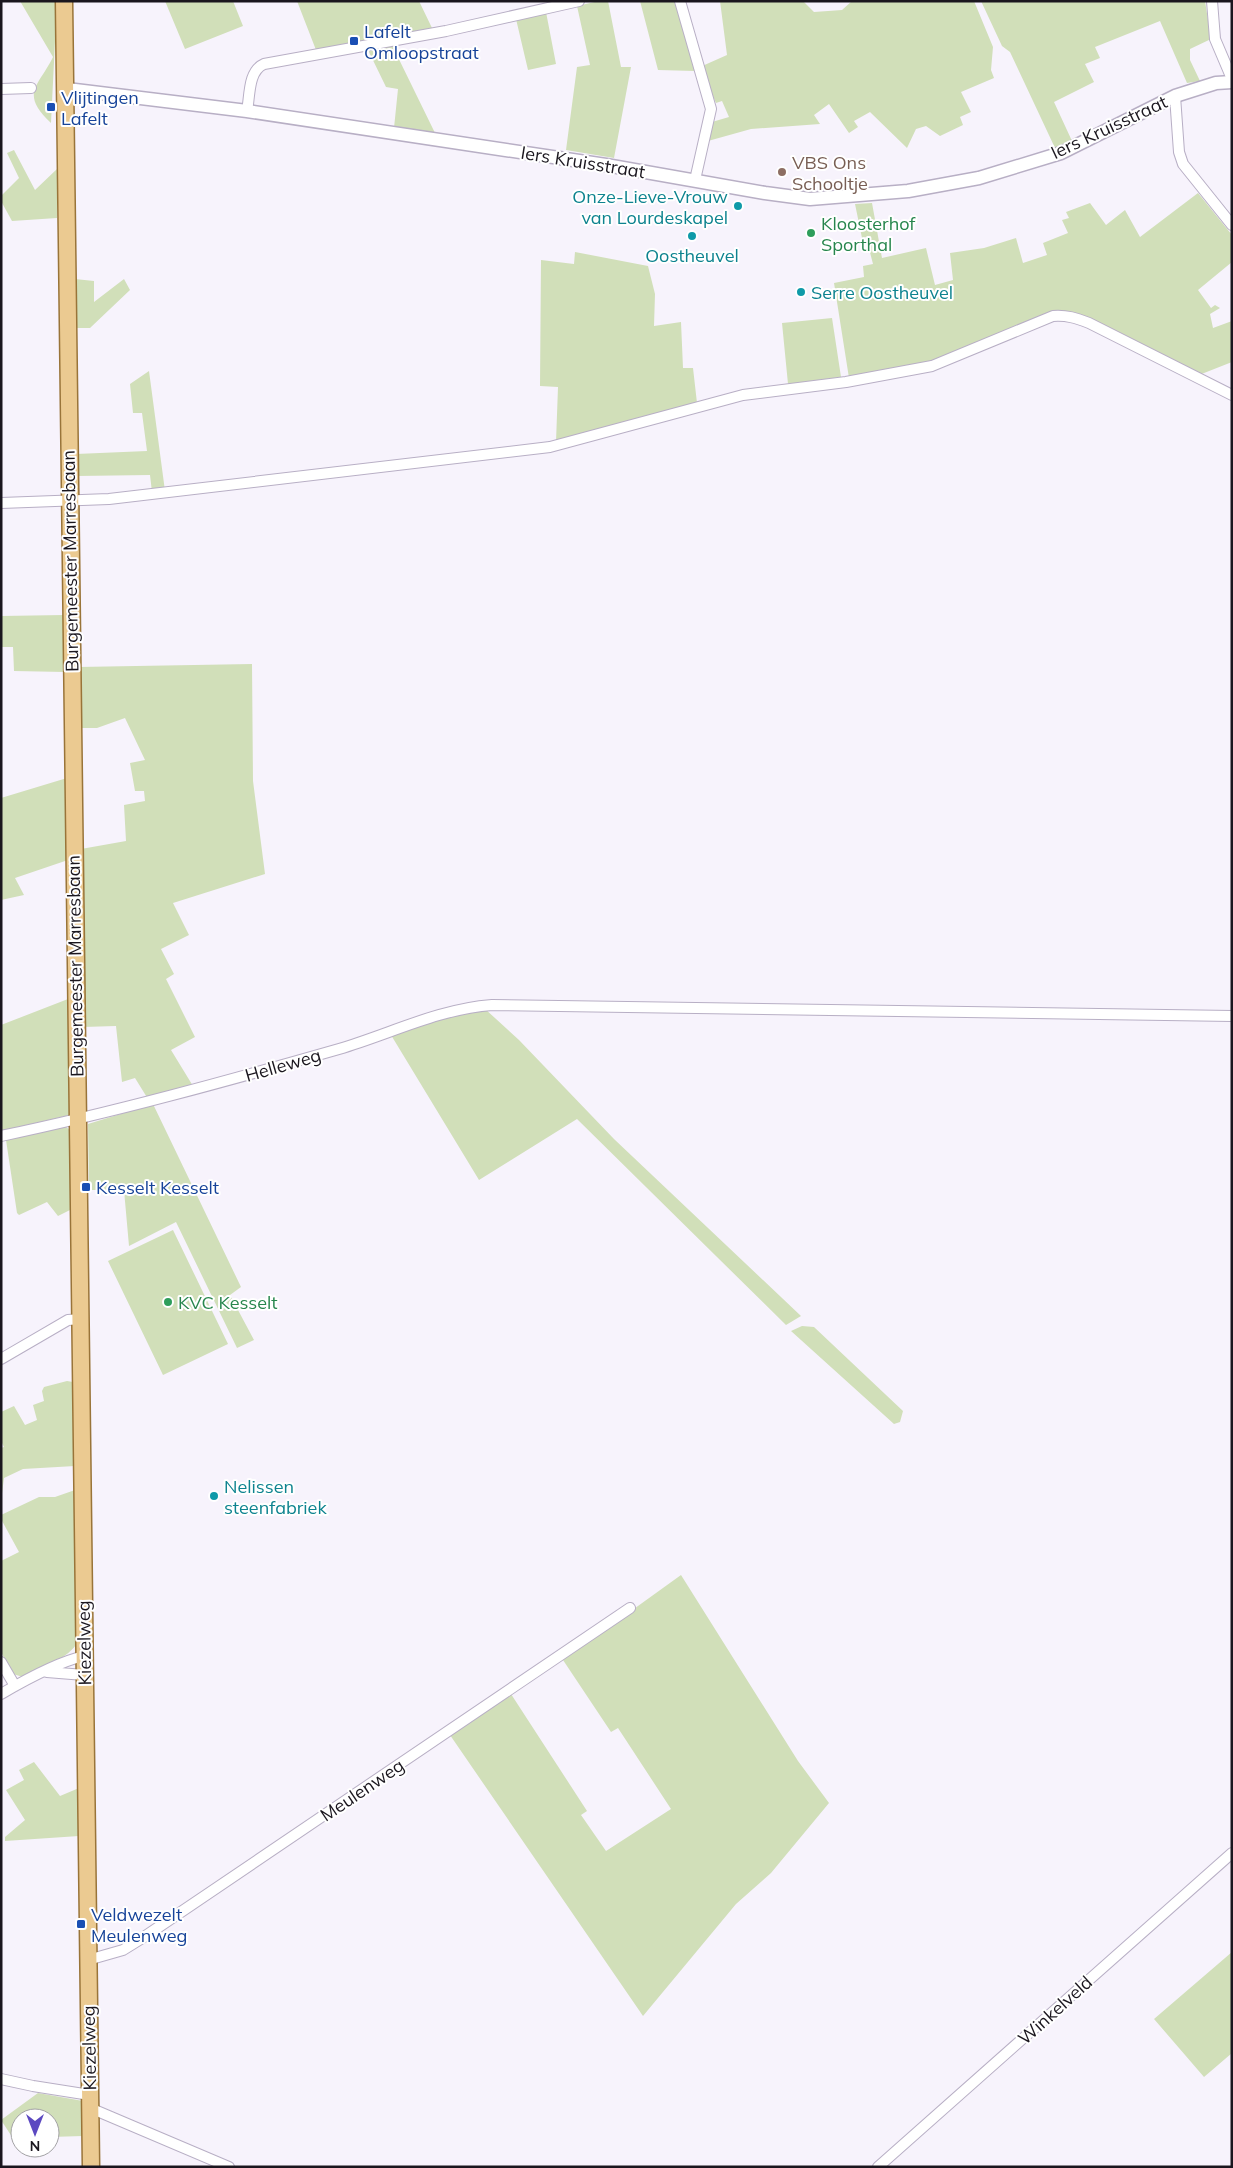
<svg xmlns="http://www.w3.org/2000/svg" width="1233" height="2168" font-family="Mulish,sans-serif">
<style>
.green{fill:#d1dfb9}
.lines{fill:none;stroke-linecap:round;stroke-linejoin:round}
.minor-casing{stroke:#b8afc5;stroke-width:12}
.tertiary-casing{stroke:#b8afc5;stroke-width:15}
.primary-casing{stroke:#997439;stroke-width:19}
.minor{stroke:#fff;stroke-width:10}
.tertiary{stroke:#fff;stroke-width:12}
.primary{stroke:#ebca91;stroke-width:16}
.transit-dot{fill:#1a4fb4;stroke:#fff;stroke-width:2}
.education-dot{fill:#8d6e63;stroke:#fff;stroke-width:2}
.culture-dot{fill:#0f9aa8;stroke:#fff;stroke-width:2}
.leisure-dot{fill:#2e9e5b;stroke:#fff;stroke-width:2}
.labels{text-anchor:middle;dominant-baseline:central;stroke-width:4;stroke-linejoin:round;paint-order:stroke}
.transit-label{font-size:18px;fill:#164399;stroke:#fff;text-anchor:start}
.street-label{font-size:18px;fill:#1a161e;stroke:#fff}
.education-label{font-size:18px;fill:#785e54;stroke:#fff;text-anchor:start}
.culture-label{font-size:18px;fill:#0d838f;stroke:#fff;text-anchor:start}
.leisure-label{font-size:18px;fill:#27864d;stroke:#fff;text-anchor:start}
</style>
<rect width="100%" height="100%" fill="#f7f3fc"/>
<path class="green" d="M20,1H57L51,123C19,93 39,86 53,57Z
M165,1H233L243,26L185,49Z
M297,1H419L432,28L316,50Z
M599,1H608L621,67H631L614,158L566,150L577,67L590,65L577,6Z
M640,1H676L695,71L658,70Z
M720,1H803L814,12L842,10L852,1H974L993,47L991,70L994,78L961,92L971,112L960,117L963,125L940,136L926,126L916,129L907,148L870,112L854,121L858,127L849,133L829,104L814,115L820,124L751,129L708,141L712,122L729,117L722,101L716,103L700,67L727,55Z
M981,1H1205L1211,39L1190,49V60L1200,81L1187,83L1160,21L1095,47L1100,58L1085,64L1094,82L1054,102L1072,141L1055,148L1010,52L1002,46Z
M546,12L556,64L528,70L516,19Z
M392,45L435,133L394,128L398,89L386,87L368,50Z
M14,150L35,190L57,169V218L12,221L1,201V196L19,178L7,153Z
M1198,193L1232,235V262L1198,290L1211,308L1215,305L1220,308L1210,314L1213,328L1232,321V362L1199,375L1068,312L936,360L849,378L834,283L864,277L863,266L873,264L866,237L862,238L855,204L872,203L882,258L926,248L935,285L953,280L950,253L984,248L1016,238L1023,263L1047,255L1043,243L1068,233L1062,220L1069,218L1066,212L1090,203L1106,225L1125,210L1140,237Z
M575,252L648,266L655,294L654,326L681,322L683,368H693L697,403L641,417L556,442L558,387L540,386L541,260L574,264Z
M75,279L94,281V302L124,279L130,290L90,328H75Z
M832,318L841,377L788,384L782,323Z
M149,371L165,491L152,492L150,475L77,476L76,454L147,451L142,413H133L130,384Z
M64,615L65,672L14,671L13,647H1V616Z
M252,664L253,781L265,874L173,903L189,935L161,949L174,974L166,979L195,1037L171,1050L193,1086L148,1099L135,1078L122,1082L116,1026L83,1027L81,849L126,841L124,805L145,801L144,791H135L130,763L145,760L125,718L97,728H80L78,667Z
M67,778L68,860L15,878L24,895L1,900V798Z
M68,999L70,1115L1,1131V1025Z
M484,1008L519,1040L614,1139L801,1316L786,1325L577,1119L479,1180L391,1035L454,1013Z
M153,1104L241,1287L230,1295L254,1340L237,1348L176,1222L129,1246L124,1190H89L88,1124Z
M66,1127L70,1130L72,1209L58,1216L47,1202L19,1215L17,1213L6,1140Z
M173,1230L228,1344L163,1375L108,1261Z
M802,1326L814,1327L903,1411L900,1422L894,1424L791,1331Z
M67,1381L73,1382L75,1466L23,1469L4,1478L1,1501V1448L4,1447L1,1441V1412L14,1406L25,1425L37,1420L33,1405L44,1401L42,1391L44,1387Z
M75,1490L77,1643C72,1655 36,1674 23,1677L13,1674L1,1652V1561L19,1552L1,1519V1515L39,1497H55Z
M681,1575L798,1761L829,1803L771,1873L736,1904L643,2016L450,1735L511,1694L587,1811L581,1815L606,1851L671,1809L618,1728L611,1732L563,1660Z
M34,1762L60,1796L79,1788V1836L5,1841V1837L25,1820L6,1790L24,1780L19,1770Z
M1232,1952V2053L1204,2077L1154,2019Z
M38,2093L83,2101V2136L50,2137V2118H20L18,2146L1,2120Z"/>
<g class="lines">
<defs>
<path id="minor" d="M680,1L711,109L695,180
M1212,1L1215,39L1232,79
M1,89L31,88
M1175,96L1179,152L1183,164L1232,225
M247,111C250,96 248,71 264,64L446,31L579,1
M1,503L109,499L550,447L743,395L846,382L932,366L1053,316C1067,315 1076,318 1089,323L1232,395
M1,1136C115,1112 227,1081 339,1049C390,1034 438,1009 492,1005L1232,1016
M1,1359L68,1320L80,1319
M1,1662L15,1686
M47,1672L84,1675
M1,1694C25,1680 58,1662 84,1656
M88,1960L123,1950L144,1937L630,1608
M1,2079L33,2086L90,2095
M90,2108L229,2167
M878,2167L1232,1853"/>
<path id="tertiary" d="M67,89L247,111L606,165L765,193L810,199L908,191L979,178L1061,153L1175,96L1216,83L1232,82"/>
<path id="primary" d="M64,1L91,2167"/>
</defs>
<use href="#minor" class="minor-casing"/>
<use href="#tertiary" class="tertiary-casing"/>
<use href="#primary" class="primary-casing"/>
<use href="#minor" class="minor"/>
<use href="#tertiary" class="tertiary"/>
<use href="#primary" class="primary"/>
</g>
<g class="transit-dot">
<rect x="349" y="36" width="10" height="10" rx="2.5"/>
<rect x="46" y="102" width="10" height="10" rx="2.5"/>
<rect x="81" y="1182" width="10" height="10" rx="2.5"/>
<rect x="76" y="1919" width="10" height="10" rx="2.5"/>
</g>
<circle class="education-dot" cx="782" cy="172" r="5"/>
<g class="culture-dot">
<circle cx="738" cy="206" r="5"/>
<circle cx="692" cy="236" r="5"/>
<circle cx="801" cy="292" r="5"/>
<circle cx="214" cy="1496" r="5"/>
</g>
<g class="leisure-dot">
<circle cx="811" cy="233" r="5"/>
<circle cx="168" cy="1302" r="5"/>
</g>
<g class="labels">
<g class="transit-label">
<text x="364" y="31">Lafelt<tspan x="364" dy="21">Omloopstraat</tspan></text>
<text x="61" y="97">Vlijtingen<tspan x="61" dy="21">Lafelt</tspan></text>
<text x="96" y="1187">Kesselt Kesselt</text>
<text x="91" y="1914">Veldwezelt<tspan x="91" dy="21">Meulenweg</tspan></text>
</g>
<g class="street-label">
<text transform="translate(1109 127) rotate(-25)">Iers Kruisstraat</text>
<text transform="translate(583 162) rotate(9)">Iers Kruisstraat</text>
<text transform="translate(70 561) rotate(-91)">Burgemeester Marresbaan</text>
<text transform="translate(75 966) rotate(-91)">Burgemeester Marresbaan</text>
<text transform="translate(283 1065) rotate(-16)">Helleweg</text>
<text transform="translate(84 1643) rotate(-91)">Kiezelweg</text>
<text transform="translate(362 1790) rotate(-34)">Meulenweg</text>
<text transform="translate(1055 2010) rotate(-42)">Winkelveld</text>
<text transform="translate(89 2048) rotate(-91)">Kiezelweg</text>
</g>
<g class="education-label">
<text x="792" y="162">VBS Ons<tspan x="792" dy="21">Schooltje</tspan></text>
</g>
<g class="culture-label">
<text x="728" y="196" text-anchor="end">Onze-Lieve-Vrouw<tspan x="728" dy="21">van Lourdeskapel</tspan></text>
<text x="692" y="255" text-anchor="middle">Oostheuvel</text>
<text x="811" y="292">Serre Oostheuvel</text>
<text x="224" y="1486">Nelissen<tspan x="224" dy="21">steenfabriek</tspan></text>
</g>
<g class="leisure-label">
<text x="821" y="223">Kloosterhof<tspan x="821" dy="21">Sporthal</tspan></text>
<text x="178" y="1302">KVC Kesselt</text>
</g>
</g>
<rect width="1233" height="2168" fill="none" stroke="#1a161e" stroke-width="5"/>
<g transform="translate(35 2133) rotate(180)"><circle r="24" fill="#ffffff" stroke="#a3a2a5"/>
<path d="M0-4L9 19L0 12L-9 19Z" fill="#5c49c1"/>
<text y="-8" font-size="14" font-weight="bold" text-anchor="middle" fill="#1a161e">N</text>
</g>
</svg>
